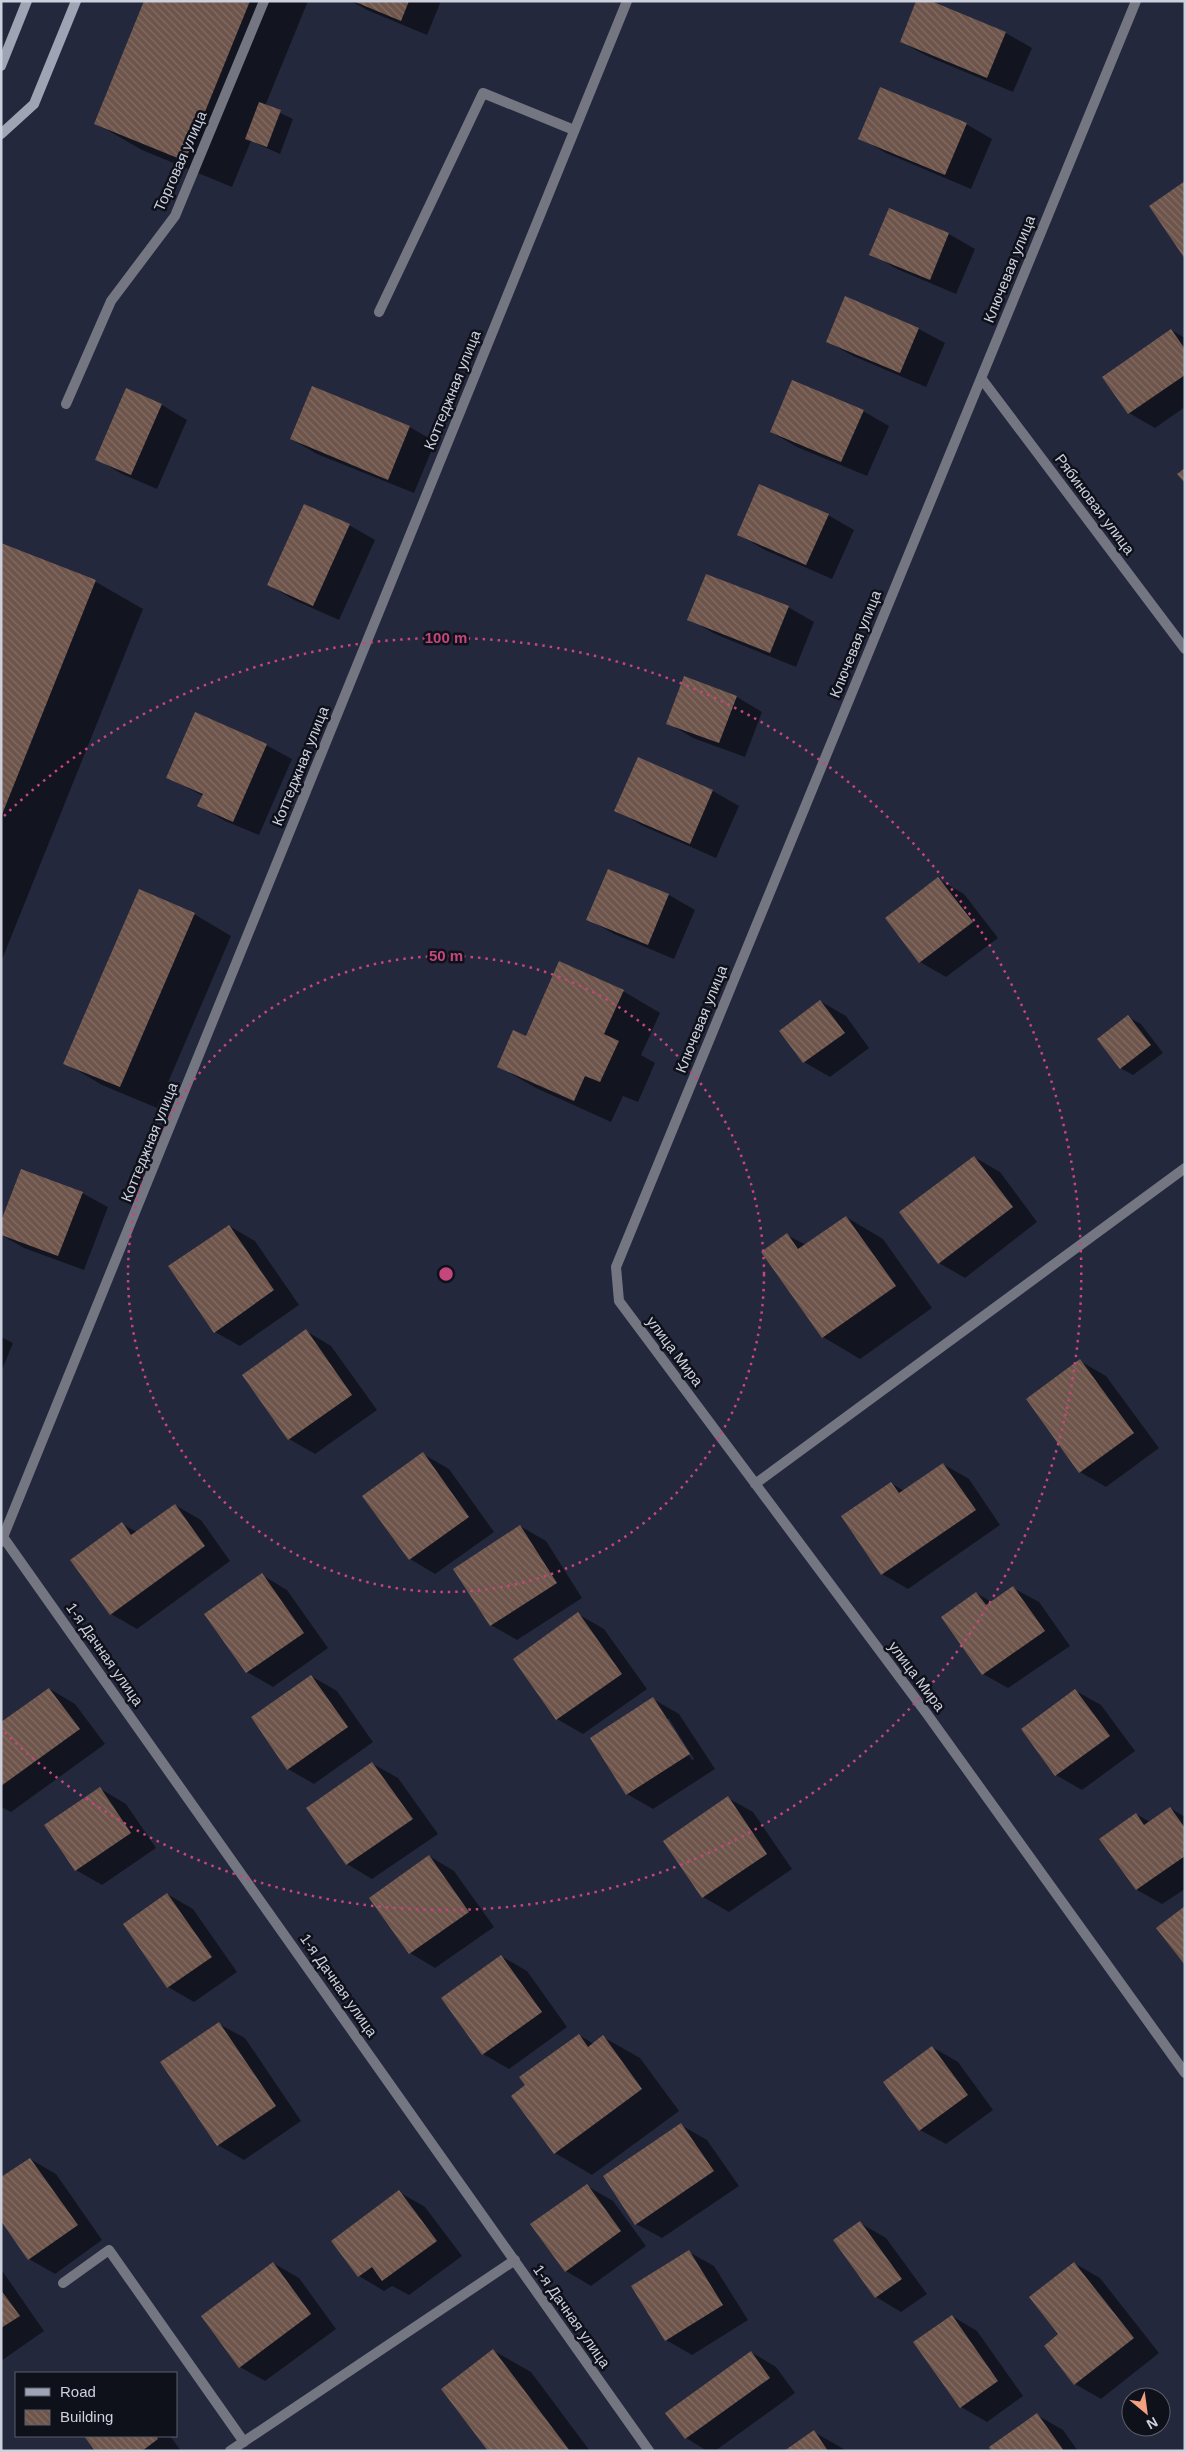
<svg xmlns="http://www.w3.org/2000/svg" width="1186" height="2452" font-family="Helvetica,sans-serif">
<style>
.shadow{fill:#0007;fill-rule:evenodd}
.building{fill:url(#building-back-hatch)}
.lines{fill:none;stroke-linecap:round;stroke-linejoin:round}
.lane{stroke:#747782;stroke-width:10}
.street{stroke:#747782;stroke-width:10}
.secondary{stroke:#9ea4b4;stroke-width:10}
.ring{fill:none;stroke:#c5467c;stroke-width:2.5;stroke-dasharray:2.5 5}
.labels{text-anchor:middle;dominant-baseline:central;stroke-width:5;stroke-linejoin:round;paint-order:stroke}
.street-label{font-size:15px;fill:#cdd1de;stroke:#0f111a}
.centre{fill:#c5467c;stroke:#0f111a;stroke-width:2.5}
.ring-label{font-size:15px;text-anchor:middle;font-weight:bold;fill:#c5467c;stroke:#0f111a;stroke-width:5;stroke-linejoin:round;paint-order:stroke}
</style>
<defs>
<pattern id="building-back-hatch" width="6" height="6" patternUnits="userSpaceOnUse" patternTransform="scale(1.25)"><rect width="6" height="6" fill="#6e554b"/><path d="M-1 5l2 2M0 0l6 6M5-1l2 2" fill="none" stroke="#826c64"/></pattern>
</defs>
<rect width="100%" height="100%" fill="#23283c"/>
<path class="shadow" d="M145,1H308L265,106L293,119L280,154L251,141L232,187L142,150L95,123Z
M351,1H441L427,35L367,10Z
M928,1L1006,33L1032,48L1013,92L927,56L901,42Z
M966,124L992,139L971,189L886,153L860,138Z
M889,209L949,234L975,249L956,294L897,269L871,254Z
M846,298L919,329L945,343L926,387L853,356L828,342Z
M1171,330L1185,338V407L1155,428L1129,413L1104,377Z
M313,387L410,427L435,442L414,493L317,454L291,439Z
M127,390L162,405L187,420L157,489L122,474L97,459Z
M863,411L889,426L867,476L797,447L771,432Z
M828,515L854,530L832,579L765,550L739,535Z
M349,525L375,540L339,620L294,600L269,585Z
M1,544L96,582L143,609L1,962Z
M707,575L788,607L814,622L796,667L715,634L689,619Z
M737,697L762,712L745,757L693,738L668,723Z
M266,745L292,759L259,835L225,821L199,806L203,796L167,777Z
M639,759L713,791L739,806L716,858L641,825L616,810Z
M608,870L669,895L695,910L674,959L614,934L588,919Z
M938,879L964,894L998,938L946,977L920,962L887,919Z
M194,914L231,936L157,1108L102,1085L65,1063Z
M623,991L660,1013L641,1055L655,1063L638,1102L623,1096L611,1122L536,1088L499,1067L526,1037Z
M820,1001L846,1016L869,1048L830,1077L804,1062L781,1031Z
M1128,1017L1141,1024L1163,1053L1133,1075L1120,1068Z
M974,1157L1000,1172L1037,1222L965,1278L939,1263Z
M82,1193L108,1207L84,1270L24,1248L1,1235Z
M846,1217L883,1239L932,1308L860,1359L823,1337L787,1235L806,1245Z
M229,1226L255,1241L299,1305L240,1346L215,1332Z
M306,1331L331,1346L377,1410L315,1454L289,1439L244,1375Z
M1,1337L13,1343L1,1372Z
M1080,1361L1106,1376L1159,1448L1106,1487L1080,1472L1028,1399Z
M423,1454L449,1469L494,1532L435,1574L410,1559Z
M943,1464L969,1479L1000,1525L908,1589L882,1574L891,1483L904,1491Z
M175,1505L201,1520L230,1561L137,1629L111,1614L122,1524L137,1532Z
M520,1526L546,1541L582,1598L517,1640L491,1625L455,1569Z
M262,1575L287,1590L328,1648L273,1687L247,1672L206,1614Z
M1013,1588L1039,1602L1070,1646L1008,1688L983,1674L976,1593L992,1602Z
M578,1614L604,1629L647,1689L583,1734L557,1719Z
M311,1676L337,1691L373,1742L314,1784L288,1769Z
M50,1689L75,1704L105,1744L11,1812L1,1807V1724Z
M1076,1691L1101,1705L1135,1751L1082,1790L1056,1775Z
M653,1699L679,1714L715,1769L653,1809L627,1794ZM666,1719H669L694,1759L692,1760Z
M373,1764L398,1778L438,1834L372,1879L347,1864Z
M101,1789L126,1804L156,1848L102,1885L76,1870Z
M728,1798L753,1812L792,1869L729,1912L703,1897L665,1841Z
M1170,1808L1185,1817V1889L1162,1904L1137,1890L1101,1839L1136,1814L1150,1822Z
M429,1856L454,1871L494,1927L435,1968L410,1953Z
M167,1894L193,1909L237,1972L194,2002L168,1987L124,1924Z
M501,1956L527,1971L567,2027L509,2069L483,2054L443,1998Z
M219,2024L245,2038L301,2121L244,2160L218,2145L162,2062Z
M579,2035L594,2044L603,2037L640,2058L679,2111L592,2175L555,2153L527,2085Z
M932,2047L958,2062L993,2110L946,2144L920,2130Z
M681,2125L707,2140L739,2186L662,2238L636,2224Z
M30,2159L56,2174L102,2240L55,2274L29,2259Z
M587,2186L613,2201L646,2246L591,2286L566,2271Z
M399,2192L425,2207L462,2256L409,2295L392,2286L384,2291L359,2276Z
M860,2223L886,2238L927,2294L901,2312L876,2297Z
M689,2252L714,2266L748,2320L692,2355L666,2340Z
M273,2263L299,2278L336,2329L265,2381L240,2367Z
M1074,2263L1100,2278L1159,2353L1101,2399L1075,2384L1060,2335Z
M1,2269L44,2331L1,2361Z
M952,2316L977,2331L1023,2396L987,2422L961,2407Z
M494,2351L531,2372L590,2451H490Z
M751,2352L776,2367L795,2393L715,2451H707L686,2438Z
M1037,2415L1063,2430L1078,2451H993Z
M814,2432L847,2451H787Z
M86,2436H170L181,2451H97Z"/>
<path class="building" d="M144,1H250L185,161L94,124Z
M353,1H409L401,21Z
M916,1H931L1006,32L987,78L900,42Z
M880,87L967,123L945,175L858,139Z
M259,102L281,110L267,147L245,139Z
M1185,181V259L1149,206Z
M889,208L949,233L930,280L869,255Z
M845,296L919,328L900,373L826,342Z
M1171,329L1185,349V375L1128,414L1102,377Z
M792,380L864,410L841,462L770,432Z
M312,386L410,426L388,480L290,439Z
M126,388L162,404L131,475L95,460Z
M1185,468V483L1177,474Z
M759,484L829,514L806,565L737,535Z
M304,504L350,524L313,606L267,585Z
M1,543L96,580L1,817Z
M706,574L789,606L770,653L687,620Z
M684,676L737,696L719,743L666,724Z
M195,712L267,744L233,822L197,806L203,794L166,778Z
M638,757L713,790L690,844L614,811Z
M608,869L669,894L648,945L586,920Z
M938,877L973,922L919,963L885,918Z
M139,889L195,913L120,1087L63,1064Z
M559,961L624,990L604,1034L619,1041L600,1082L585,1076L574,1101L497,1067L513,1030L526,1036Z
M820,1000L845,1033L803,1063L779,1031Z
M1128,1015L1151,1045L1120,1069L1097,1039Z
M974,1156L1013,1207L938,1264L899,1212Z
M21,1169L83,1192L58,1256L1,1235V1221Z
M846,1216L896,1286L822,1338L761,1252L787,1233L798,1249Z
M229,1225L274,1290L214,1333L168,1266Z
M306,1329L352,1395L288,1440L242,1375Z
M1080,1359L1134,1433L1079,1473L1026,1399Z
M423,1452L469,1517L409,1560L362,1496Z
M943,1463L976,1510L881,1575L841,1516L891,1482L899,1493Z
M175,1504L205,1546L110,1615L70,1560L122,1522L131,1535Z
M520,1525L557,1583L490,1626L453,1569Z
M262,1573L304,1633L246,1673L204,1614Z
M1013,1586L1045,1631L982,1675L941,1617L976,1592L986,1605Z
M578,1612L622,1674L556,1720L513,1659Z
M311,1675L348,1727L287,1770L251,1717Z
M49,1688L80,1729L1,1786V1722Z
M1075,1689L1110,1736L1055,1776L1021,1729Z
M653,1697L690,1754L626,1795L590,1738Z
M372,1762L413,1819L346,1865L306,1808Z
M100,1787L131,1833L75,1871L44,1825Z
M728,1796L767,1854L702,1898L663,1841Z
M1170,1807L1185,1828V1856L1136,1890L1099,1839L1136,1813L1144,1825Z
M429,1855L469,1912L409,1954L369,1898Z
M167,1893L212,1957L167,1988L123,1924Z
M1185,1906V1965L1156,1928Z
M501,1955L542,2012L482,2055L441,1998Z
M219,2022L276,2106L217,2146L160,2062Z
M579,2034L588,2047L603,2035L642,2089L554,2154L511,2096L525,2085L519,2077Z
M932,2046L968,2095L919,2131L883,2082Z
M681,2123L714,2171L635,2225L603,2176Z
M30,2158L78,2225L28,2260L1,2221V2177Z
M587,2184L621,2231L565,2272L530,2224Z
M399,2190L437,2241L382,2281L372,2267L358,2277L331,2241Z
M860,2221L902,2279L875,2298L833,2240Z
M689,2250L723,2305L665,2341L631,2286Z
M273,2262L311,2314L239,2368L201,2316Z
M1074,2262L1134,2338L1074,2385L1044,2346L1058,2334L1029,2297Z
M1,2290L20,2316L1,2328Z
M952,2315L998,2381L960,2408L913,2342Z
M493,2349L570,2451H488L441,2389Z
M751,2351L770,2378L685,2439L665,2413Z
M1037,2413L1064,2451H991L989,2447Z
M814,2430L828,2451H784Z
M84,2436H156L158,2439L142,2451H95Z"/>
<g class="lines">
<path class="lane" d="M379,312L483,93L574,130
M66,404L111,301L175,216L264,1
M63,2283L109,2250L244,2442"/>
<path class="street" d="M1136,1L616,1267L619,1301L927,1714L1185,2073
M981,378L1185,649
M755,1484L1185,1168
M3,1537L649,2451
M1,1542L627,1
M230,2451L515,2260"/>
<path class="secondary" d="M1,66L27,1
M1,134L34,104L76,1"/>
</g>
<g class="ring">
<circle cx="446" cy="1274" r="318"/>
<path d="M4 816A636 636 0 1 1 4 1732"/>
</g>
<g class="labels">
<g class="street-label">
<text transform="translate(180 161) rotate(-66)">Торговая улица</text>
<text transform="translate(1009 269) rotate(-68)">Ключевая улица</text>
<text transform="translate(452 390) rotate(-68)">Коттеджная улица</text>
<text transform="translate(1095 504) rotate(53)">Рябиновая улица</text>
<text transform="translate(855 644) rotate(-68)">Ключевая улица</text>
<text transform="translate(300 766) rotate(-68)">Коттеджная улица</text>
<text transform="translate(701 1019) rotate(-68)">Ключевая улица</text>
<text transform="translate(149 1142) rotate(-68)">Коттеджная улица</text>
<text transform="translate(675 1351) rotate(53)">улица Мира</text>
<text transform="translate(105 1654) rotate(55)">1-я Дачная улица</text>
<text transform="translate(917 1676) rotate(53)">улица Мира</text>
<text transform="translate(339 1985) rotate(55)">1-я Дачная улица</text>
<text transform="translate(572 2316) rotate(55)">1-я Дачная улица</text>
</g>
</g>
<circle cx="446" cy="1274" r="8" class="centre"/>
<g class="ring-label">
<text x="446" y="643">100 m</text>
<text x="446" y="961">50 m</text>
</g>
<rect width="1186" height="2452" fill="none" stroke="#cdd1de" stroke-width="5"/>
<rect x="15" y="2372" width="162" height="65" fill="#0f111a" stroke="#5b5e68"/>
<rect x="25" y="2388" width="25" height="8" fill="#9ea4b4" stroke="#5b5e68"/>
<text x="60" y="2397" font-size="15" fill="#cdd1de">Road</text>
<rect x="25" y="2410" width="25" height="15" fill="url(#building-back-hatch)" stroke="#5b5e68"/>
<text x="60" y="2422" font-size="15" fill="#cdd1de">Building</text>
<g transform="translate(1146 2412) rotate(151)"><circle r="24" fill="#0f111a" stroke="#5b5e68"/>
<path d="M0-4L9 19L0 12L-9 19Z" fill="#f2a07f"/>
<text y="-8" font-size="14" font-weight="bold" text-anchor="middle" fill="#cdd1de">N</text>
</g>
</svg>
